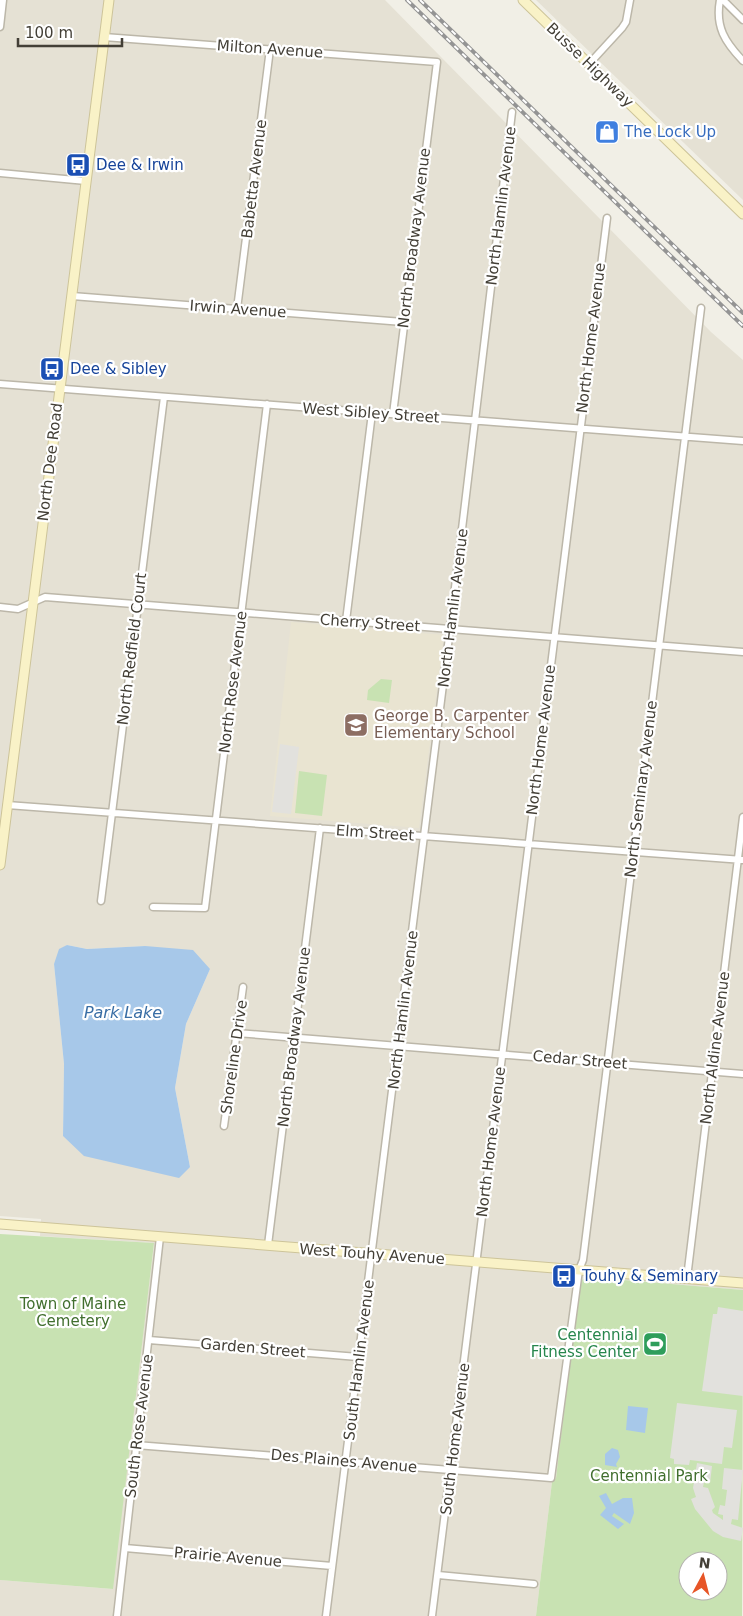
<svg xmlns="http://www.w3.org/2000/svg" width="743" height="1616" font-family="'DejaVu Sans',sans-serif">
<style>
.residential{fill:#e5e1d4;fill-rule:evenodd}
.education{fill:#e9e4d1}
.green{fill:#c8e2b2;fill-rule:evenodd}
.parking{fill:#e2e1dd}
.water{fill:#a7c8e9}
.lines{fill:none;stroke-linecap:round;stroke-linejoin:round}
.minor-casing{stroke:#bcb7a9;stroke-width:9}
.secondary-casing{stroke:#cdc499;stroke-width:11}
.minor{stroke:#fff;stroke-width:6}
.secondary{stroke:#f9f2c7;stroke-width:9}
.rail-casing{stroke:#949494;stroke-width:4}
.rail{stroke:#fff;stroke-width:2;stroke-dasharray:5.5;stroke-linecap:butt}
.labels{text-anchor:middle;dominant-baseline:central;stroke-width:4.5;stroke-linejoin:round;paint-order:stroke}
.street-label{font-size:15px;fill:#433f36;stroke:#fff}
.shop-label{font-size:15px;fill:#366cbe;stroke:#fff;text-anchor:start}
.transit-label{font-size:15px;fill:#164399;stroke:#fff;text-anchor:start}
.education-label{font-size:15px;fill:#785e54;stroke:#fff;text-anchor:start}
.park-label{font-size:15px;fill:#416f2e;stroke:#fff}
.leisure-label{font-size:15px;fill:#27864d;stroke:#fff;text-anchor:end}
.water-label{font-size:16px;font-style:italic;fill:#396ea5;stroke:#fff}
</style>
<rect width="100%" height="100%" fill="#f1efe6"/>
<path class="residential" d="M0,0H385L711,332L743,360V1290L589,1277L556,1478L552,1482L536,1616H0V1580L112,1589L154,1243L40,1236L41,1219L0,1216ZM67,945L87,949L145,946L210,969L186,1024L175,1088L190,1167L63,1136L64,1064L54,964Z
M536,0H743V200Z"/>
<path class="education" d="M291,622L444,635L419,828L270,816Z"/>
<path class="green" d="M381,679L392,680L389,703L367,700L368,690Z
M299,771L327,775L322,816L295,813Z
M0,1234L154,1243L113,1589L0,1580Z
M588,1277L743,1290L742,1616H536L552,1482L556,1478L580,1281ZM688,1561H718V1591H688Z"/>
<path class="parking" d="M280,744L299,747L291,814L272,812Z
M718,1307L743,1311V1396L702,1391L713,1314H717Z
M677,1403L737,1410L732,1448L724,1447L722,1464L690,1460L689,1465L674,1464V1459L670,1458Z
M697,1463L712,1466L710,1483L704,1482L703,1487L708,1488L715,1507L712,1510L713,1513L723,1520V1515L718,1514L720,1505L725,1506L727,1490L722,1489L724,1468L743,1470L738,1520L732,1519L731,1524L743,1528L741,1541L723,1537L713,1531L695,1509L691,1499L696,1497L693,1488Z"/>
<path class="water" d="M67,945L87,949L145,946L193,950L210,969L186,1024L175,1088L190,1167L179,1178L84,1156L63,1136L64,1064L54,964L59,949Z
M628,1406L648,1408L645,1433L626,1430Z
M612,1448L618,1450L620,1457L616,1464L617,1467L605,1465V1454Z
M606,1493L612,1504L623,1498H632L634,1513L630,1524L614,1513L612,1516L624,1524L618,1529L600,1515L606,1508L599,1496Z"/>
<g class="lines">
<defs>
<path id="minor" d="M720,0C715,27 725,42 743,61
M723,0L743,20
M0,27L3,0
M104,37L437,62L393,414
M589,64L622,28L626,22L630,0
M0,173L86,181
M72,296L403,322
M237,309L270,49
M0,384L743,441
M0,607L18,609L45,597L743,652
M346,621L372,413
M7,805L743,860
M101,901L164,397
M153,907L205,908L267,404
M237,1033L743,1074
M224,1126L243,987
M268,1245L320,828
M687,1278L743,817
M149,1340L358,1357
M136,1445L551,1478L579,1270L583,1260L701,308
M125,1548L332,1566
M438,1575L534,1584
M117,1616L160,1237
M326,1616L450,629L512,112
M432,1616L607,218"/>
<path id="secondary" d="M523,0L743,214
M0,865L109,0
M0,1224L743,1283"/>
</defs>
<use href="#minor" class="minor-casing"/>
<use href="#secondary" class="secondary-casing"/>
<use href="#minor" class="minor"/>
<use href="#secondary" class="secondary"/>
<defs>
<path id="rail" d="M407,0L743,326
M420,0L743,313"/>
</defs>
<use href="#rail" class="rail-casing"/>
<use href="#rail" class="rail"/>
</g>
<defs>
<symbol id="shop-square" viewBox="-11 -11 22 22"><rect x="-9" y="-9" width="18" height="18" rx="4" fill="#3f7fe0" stroke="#fff"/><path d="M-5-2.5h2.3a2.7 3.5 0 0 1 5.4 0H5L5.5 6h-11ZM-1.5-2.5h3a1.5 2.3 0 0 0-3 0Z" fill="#fff"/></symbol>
<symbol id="bus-square" viewBox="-11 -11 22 22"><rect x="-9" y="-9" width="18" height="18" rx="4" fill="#1a4fb4" stroke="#fff"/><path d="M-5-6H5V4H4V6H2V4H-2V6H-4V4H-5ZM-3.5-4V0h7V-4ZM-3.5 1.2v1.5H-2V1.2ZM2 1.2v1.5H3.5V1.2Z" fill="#fff"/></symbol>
<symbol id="school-square" viewBox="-11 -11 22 22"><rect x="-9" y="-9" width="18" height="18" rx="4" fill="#8d6e63" stroke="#fff"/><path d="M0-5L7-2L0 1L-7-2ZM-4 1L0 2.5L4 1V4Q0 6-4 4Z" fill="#fff"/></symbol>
<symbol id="stadium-square" viewBox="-11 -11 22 22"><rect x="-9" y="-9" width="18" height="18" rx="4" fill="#2e9e5b" stroke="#fff"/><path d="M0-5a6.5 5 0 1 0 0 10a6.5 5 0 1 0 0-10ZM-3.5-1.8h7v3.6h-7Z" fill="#fff"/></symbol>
</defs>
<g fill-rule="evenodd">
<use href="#shop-square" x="593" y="118" width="28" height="28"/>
<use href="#bus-square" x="64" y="151" width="28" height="28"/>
<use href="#bus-square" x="38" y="355" width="28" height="28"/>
<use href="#school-square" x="342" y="711" width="28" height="28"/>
<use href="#bus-square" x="550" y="1262" width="28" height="28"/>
<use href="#stadium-square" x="641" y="1330" width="28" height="28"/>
</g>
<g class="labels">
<g class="street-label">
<text transform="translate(270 49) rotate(4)">Milton Avenue</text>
<text transform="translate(590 65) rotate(44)">Busse Highway</text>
<text transform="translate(254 179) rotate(-83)">Babetta Avenue</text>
<text transform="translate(501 206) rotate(-83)">North Hamlin Avenue</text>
<text transform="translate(414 238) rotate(-83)">North Broadway Avenue</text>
<text transform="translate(238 309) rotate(4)">Irwin Avenue</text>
<text transform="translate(591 338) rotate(-83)">North Home Avenue</text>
<text transform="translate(371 413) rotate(4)">West Sibley Street</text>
<text transform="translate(50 462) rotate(-83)">North Dee Road</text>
<text transform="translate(453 608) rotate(-83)">North Hamlin Avenue</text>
<text transform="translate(370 623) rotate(4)">Cherry Street</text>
<text transform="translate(132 649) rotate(-83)">North Redfield Court</text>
<text transform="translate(233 682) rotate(-83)">North Rose Avenue</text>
<text transform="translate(541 740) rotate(-83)">North Home Avenue</text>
<text transform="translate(641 789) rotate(-83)">North Seminary Avenue</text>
<text transform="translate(375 833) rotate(4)">Elm Street</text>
<text transform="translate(403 1010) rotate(-83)">North Hamlin Avenue</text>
<text transform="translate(294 1037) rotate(-83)">North Broadway Avenue</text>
<text transform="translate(715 1048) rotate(-83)">North Aldine Avenue</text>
<text transform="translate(234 1057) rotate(-82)">Shoreline Drive</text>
<text transform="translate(580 1060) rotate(5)">Cedar Street</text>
<text transform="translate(491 1142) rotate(-83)">North Home Avenue</text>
<text transform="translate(372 1254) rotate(4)">West Touhy Avenue</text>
<text transform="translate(253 1348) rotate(5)">Garden Street</text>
<text transform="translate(359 1360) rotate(-83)">South Hamlin Avenue</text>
<text transform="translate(139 1426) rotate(-83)">South Rose Avenue</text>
<text transform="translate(455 1439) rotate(-83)">South Home Avenue</text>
<text transform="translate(344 1461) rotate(5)">Des Plaines Avenue</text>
<text transform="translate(228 1557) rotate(5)">Prairie Avenue</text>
</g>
<g class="shop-label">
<text x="624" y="132">The Lock Up</text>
</g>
<g class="transit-label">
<text x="96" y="165">Dee &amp; Irwin</text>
<text x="70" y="369">Dee &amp; Sibley</text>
<text x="582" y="1276">Touhy &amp; Seminary</text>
</g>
<g class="education-label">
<text x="374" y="716">George B. Carpenter<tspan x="374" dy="17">Elementary School</tspan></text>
</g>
<g class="park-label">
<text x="73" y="1304">Town of Maine<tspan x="73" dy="17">Cemetery</tspan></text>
<text x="649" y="1476">Centennial Park</text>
</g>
<g class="leisure-label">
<text x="638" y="1335">Centennial<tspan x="638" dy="17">Fitness Center</tspan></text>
</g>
<g class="water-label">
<text x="123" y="1012">Park Lake</text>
</g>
</g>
<g transform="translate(703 1576) rotate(7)"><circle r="24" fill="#ffffff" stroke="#b4b2af"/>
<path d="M0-4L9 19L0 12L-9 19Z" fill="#e75527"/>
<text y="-8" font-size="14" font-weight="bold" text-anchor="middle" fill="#433f36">N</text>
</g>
<path d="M18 38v8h104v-8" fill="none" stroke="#433f36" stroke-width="2.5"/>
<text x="25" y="38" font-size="15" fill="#433f36" stroke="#ffffff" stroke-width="4" paint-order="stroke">100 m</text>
</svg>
